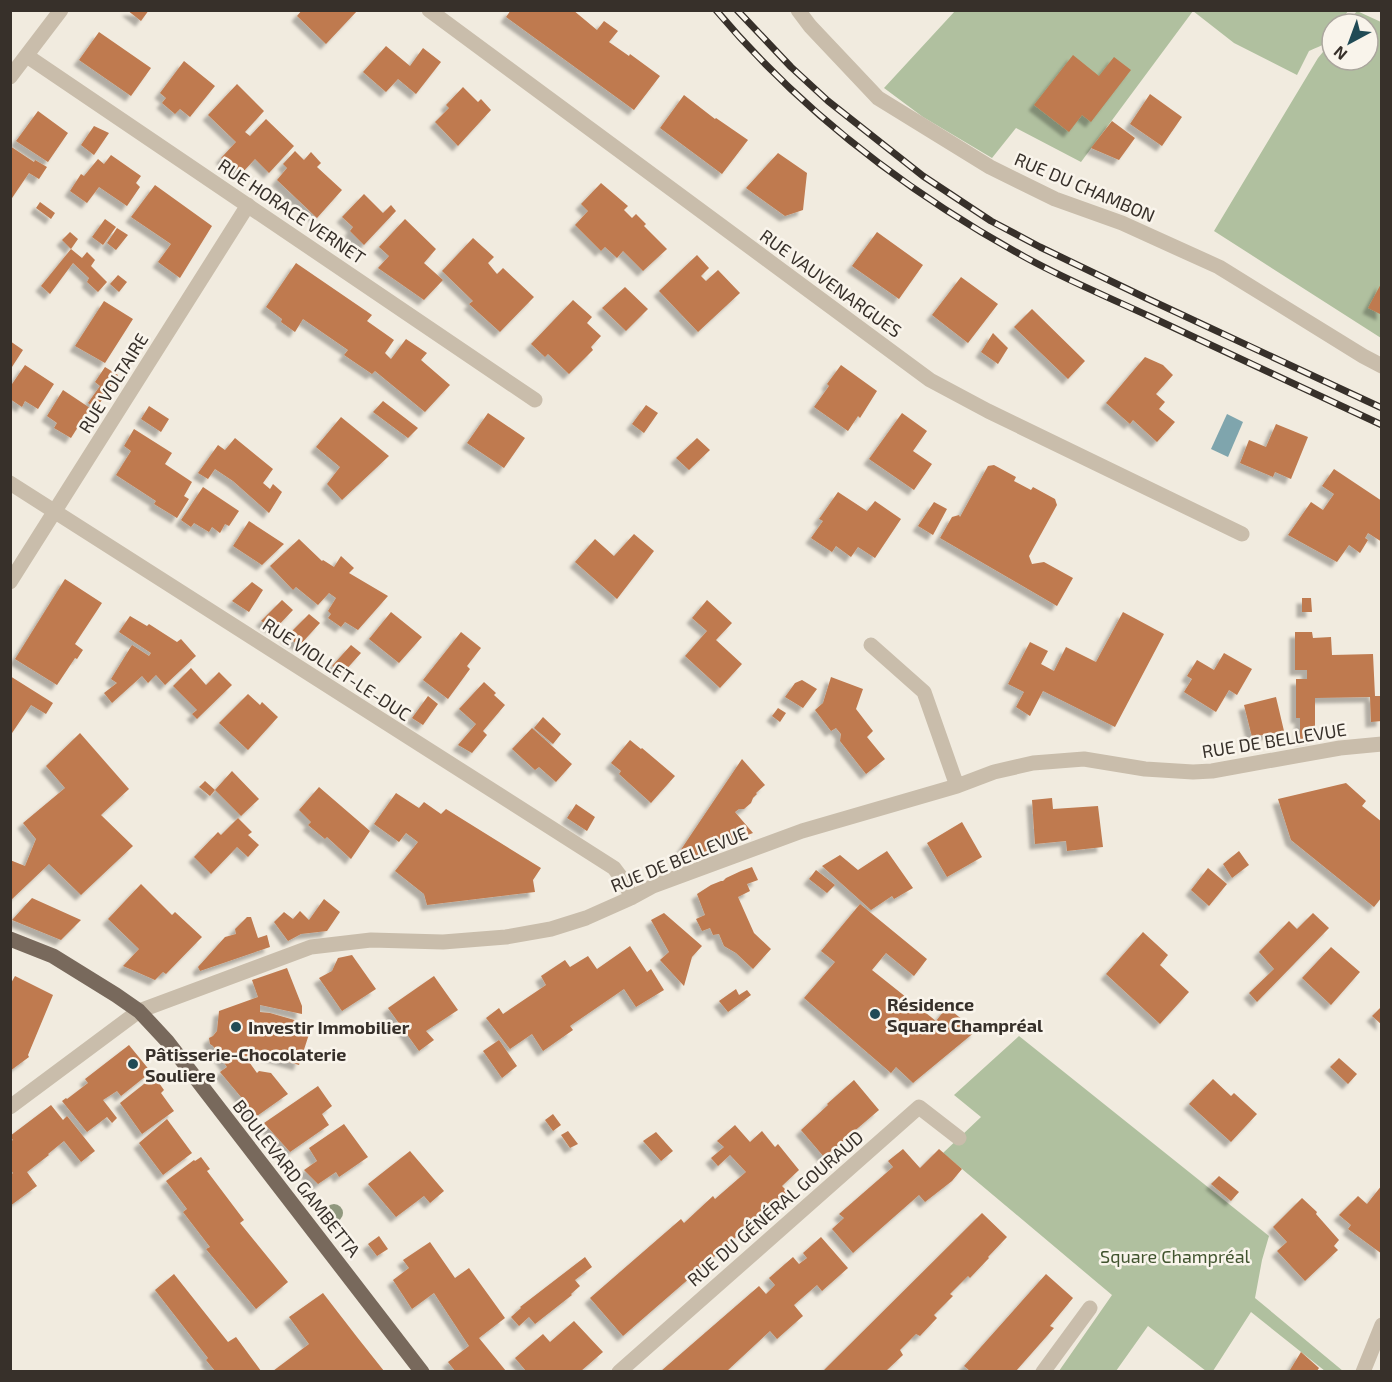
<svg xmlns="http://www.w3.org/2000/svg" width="1392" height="1382" font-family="'Exo 2',sans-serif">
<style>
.green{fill:#b0c09f}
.water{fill:#7fa5ad}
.building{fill:#bf7a4f;filter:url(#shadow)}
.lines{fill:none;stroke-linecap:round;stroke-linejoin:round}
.minor{stroke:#c9bdab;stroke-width:15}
.major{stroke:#78695c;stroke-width:15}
.rail-casing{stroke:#37302a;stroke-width:7}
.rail{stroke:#f9f4eb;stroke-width:4.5;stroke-dasharray:14;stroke-linecap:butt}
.tree{fill:#90987e}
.poi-dot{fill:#214b56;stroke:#f9f4eb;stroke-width:2}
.labels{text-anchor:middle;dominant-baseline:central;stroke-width:5;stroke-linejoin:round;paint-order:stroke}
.street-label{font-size:18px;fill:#37302a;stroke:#f9f4eb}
.poi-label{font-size:18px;font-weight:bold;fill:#37302a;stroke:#f9f4eb;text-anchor:start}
.park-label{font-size:18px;fill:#41542f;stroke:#f9f4eb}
</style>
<defs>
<filter id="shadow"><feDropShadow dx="-5.5" dy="5.5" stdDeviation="1.5" flood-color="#0004"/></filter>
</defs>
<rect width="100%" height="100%" fill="#f1ebdf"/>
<path class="green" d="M955,11H1193L1081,162L1016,128L992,158L923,117L884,88Z
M1193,11H1348L1339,24H1332C1332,43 1325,44 1309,51L1297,75L1234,43Z
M1357,11L1381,22V338L1214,231L1318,58L1332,41V60H1368V24H1346Z
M1019,1036L1269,1236L1262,1260L1255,1298L1343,1371H1325L1251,1312L1213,1371H1206L1148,1326L1116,1371H1059L1112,1295L943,1153L981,1117L954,1095Z"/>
<path class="water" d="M1227,414L1243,422L1228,457L1211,449Z"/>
<path class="building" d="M127,10H149L141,21Z
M302,10H358L326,44L297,16Z
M511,10H573L597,30L604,21L618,31L609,42L629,56L630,54L660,76L634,110L506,17Z
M99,32L151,68L131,96L79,60Z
M386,46L410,66L423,48L441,62L416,94L398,79L386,92L363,72Z
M1073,55L1099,76L1114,57L1131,70L1091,122L1082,115L1069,132L1034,105Z
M184,61L215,86L190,117L180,109L175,114L162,103L166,98L160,93Z
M237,84L264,111L245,132L250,136L266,119L294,146L269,173L255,159L242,173L221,158L236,142L208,115Z
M463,87L478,102L481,99L491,110L458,146L435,122L449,108L446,105Z
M1150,94L1182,117L1162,146L1130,124Z
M684,95L715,119L716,118L748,140L722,174L660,128Z
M38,111L68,133L48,162L16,141Z
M1112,121L1135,138L1119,160L1091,148Z
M94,126L109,133L94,155L81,145Z
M10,146L34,162L35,160L47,167L39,179L29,173L10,201Z
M295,151L304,160L311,152L321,163L317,167L342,190L317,218L277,180L287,168L283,164Z
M778,153L807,173L803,210L785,216L746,188Z
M111,155L141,176L136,183L140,187L127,206L99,187L87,203L70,191L81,174L84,176L98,159L104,164Z
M601,183L628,206L624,210L632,218L636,214L646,224L644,226L667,249L643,271L623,251L617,258L605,247L601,251L575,225L588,211L581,204Z
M155,185L212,226L180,278L158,262L171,244L131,217Z
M364,194L383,213L391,205L396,211L364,245L350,231L353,227L342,217Z
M40,202L55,213L51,219L36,208Z
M105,219L116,227L103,245L92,237Z
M405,219L436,249L424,263L443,280L424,300L378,268L389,256L379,247Z
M117,228L128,235L116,250L107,243Z
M70,232L78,239L71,249L62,240Z
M877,232L923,265L899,299L852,266Z
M473,238L494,257L488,263L497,274L503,268L534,297L500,332L469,304L473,301L442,271Z
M71,249L82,258L87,252L95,260L91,266L107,282L98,292L87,282L89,278L73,263L50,294L41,286Z
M697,255L709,268L701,276L706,281L718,270L740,293L698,332L659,291Z
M296,263L372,315L367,321L394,340L385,353L391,359L406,339L427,353L421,360L450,385L425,412L375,371L372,374L344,355L348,350L303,319L295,332L281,322L282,319L266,307Z
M118,275L127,282L119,292L110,284Z
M961,277L998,304L968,343L932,315Z
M1382,282V315L1368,308Z
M625,287L648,309L626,331L602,308Z
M573,300L592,317L587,323L601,336L591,347L593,350L569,374L548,354L545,357L531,344Z
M104,301L133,319L105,363L75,346Z
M1032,309L1085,361L1068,379L1014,327Z
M993,333L1008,348L998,364L981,352Z
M10,341L23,350L10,370Z
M1145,357L1163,365L1173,375L1156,394L1165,402L1159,409L1175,422L1157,442L1133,420L1130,424L1106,403Z
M25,365L54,384L38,409L25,401L22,407L10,399V387Z
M841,365L877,391L860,418L858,416L848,431L814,407L829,386L827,384Z
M105,367L118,375L96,409L88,403L100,386L95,382Z
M63,390L90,408L71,438L54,428L57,423L47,416Z
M383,401L418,428L408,438L373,412Z
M646,405L658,413L644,433L632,424Z
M149,406L169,419L161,432L141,419Z
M488,413L525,438L504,468L467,443Z
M902,413L927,431L913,451L932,464L914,490L869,459Z
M341,417L389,456L342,500L327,484L340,467L316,447Z
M1276,424L1308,437L1291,479L1275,472L1273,477L1240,463L1249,440L1266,447Z
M134,429L172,453L165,464L192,482L184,496L189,499L177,518L154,504L156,501L116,475L131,451L124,446Z
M235,438L273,469L263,483L270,489L273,484L282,492L269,513L233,481L215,469L208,479L198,473L218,445L225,450Z
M697,438L710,450L689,470L676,458Z
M994,465L1016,477L1014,481L1031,490L1033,487L1055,499L1057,505L1029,556L1032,564L1044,562L1073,578L1057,606L940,538L952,517L959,515L960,517L988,466Z
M1334,469L1382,501V542L1368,533L1365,538L1368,540L1360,553L1349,545L1337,562L1288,535L1311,502L1323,510L1334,494L1322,486Z
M203,487L239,511L229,526L225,524L220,533L212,527L209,532L194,523L191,527L181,520Z
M838,492L867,511L875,501L901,519L875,558L858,547L851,557L836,546L832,552L811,538L823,521L819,519Z
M934,502L947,509L933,535L918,526Z
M249,521L284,544L262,565L233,546Z
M634,534L654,551L617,599L575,562L595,539L614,556Z
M299,539L322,561L323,560L334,567L341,556L354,568L349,573L388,596L358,630L345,622L341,627L328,618L331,614L328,611L336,598L329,593L318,605L296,587L293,590L270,566Z
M65,579L102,603L75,644L83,650L77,659L75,658L57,685L15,659Z
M252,582L263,590L249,612L232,601Z
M1302,598H1311L1312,612H1302Z
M282,600L293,610L275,629L261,621Z
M707,600L732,623L716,640L742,664L720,688L685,656L707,631L692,618Z
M391,612L422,637L399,663L369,639Z
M1123,612L1164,634L1115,727L1043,691L1030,716L1016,707L1024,692L1008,684L1030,642L1048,651L1041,664L1054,671L1066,647L1096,662Z
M309,614L320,623L300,645L286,637Z
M130,616L147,626L149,624L177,642L181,639L196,656L165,685L156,675L148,683L142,676L112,703L104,693L117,683L111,679L132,645L149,656L151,653L119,632Z
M461,632L481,648L467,666L470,669L448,699L423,680Z
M1295,632H1312L1313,638L1331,637L1332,655L1373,654L1375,696H1382V721L1371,722L1370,697L1315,698V737L1300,740V718H1296V679H1307V670H1295Z
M351,645L361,653L343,673L332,666Z
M1224,653L1252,669L1237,695L1229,690L1216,712L1184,692L1192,679L1187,676L1197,660L1214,670Z
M191,668L206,685L219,672L232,685L197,719L192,714L197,710L173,686Z
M10,676L53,703L46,714L31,705L10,736Z
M831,677L863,689L856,709L873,731L867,737L885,759L866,774L840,741L841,734L836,728L831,731L815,710L823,703Z
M802,680L817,689L803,708L785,697L795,683Z
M484,682L496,693L494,695L505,705L483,731L487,735L472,753L458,745L476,724L459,709Z
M248,694L260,705L262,702L278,717L248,750L219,723Z
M428,696L438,704L423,725L412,718Z
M1276,697L1284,731L1252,737L1244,705Z
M778,708L786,713L780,722L772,716Z
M543,717L561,734L553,744L534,728Z
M532,728L572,764L556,782L539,767L535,770L512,749Z
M80,733L129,789L101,815L133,846L81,895L49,864L10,901V860L25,866L36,839L23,823L65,788L46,766Z
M630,740L641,749L642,748L675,776L651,803L619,774L621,771L611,763Z
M742,759L765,785L756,793L757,794L753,798L751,803L744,809H739L735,812L753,833L728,842L685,860L678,854Z
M232,771L259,799L241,816L215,790Z
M205,781L215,790L210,796L199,787Z
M1346,783L1366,801L1362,806L1382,822V897L1374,907L1291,840L1278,799Z
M319,787L370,831L351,859L327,837L325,839L308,825L311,822L299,810Z
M396,793L419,808L424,802L441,814L446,809L541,868L533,880L535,892L427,905L424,894L395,871L418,842L406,833L399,842L374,824Z
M1052,798L1053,809L1098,806L1103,847L1067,851L1066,841L1035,844L1032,800Z
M576,804L595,817L587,831L567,818Z
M238,818L252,832L248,835L259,845L248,857L237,847L211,874L194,857L218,832L221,835Z
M962,822L982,857L947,877L927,843Z
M887,851L913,888L894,899L892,896L871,910L822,866L840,855L858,870Z
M1239,851L1249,865L1232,878L1223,864Z
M752,867L758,880L747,884L750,891L738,897L754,933L771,949L753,969L736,953L724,946L719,934L713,935L710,928L702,931L696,919L705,915L697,894L711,885L721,881H723L726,878L741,871Z
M1208,868L1227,884L1209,906L1191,890Z
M816,870L835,885L827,893L809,879Z
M141,884L172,915L175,912L202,937L166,974L163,972L155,980L123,966L139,949L108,919Z
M32,898L81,920L61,940L12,920Z
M324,899L340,912L327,931L301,934L288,941L274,922L284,912L293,919L300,911L309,920Z
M860,904L927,959L914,976L886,953L872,970L936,1021L947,1007L976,1031L913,1083L896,1067L891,1073L804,998L835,962L821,951Z
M664,913L702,946L692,957L684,986L660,960L669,952L651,920Z
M1313,913L1329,928L1257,1002L1249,993L1274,969L1259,952L1289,921L1297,929Z
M247,917H251L258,938L267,935L270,947L200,971L198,967L225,937L236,934L235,929Z
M1143,932L1168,955L1160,965L1189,992L1160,1024L1106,974Z
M630,946L647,972L651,969L664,990L636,1007L624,989L570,1026L573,1030L543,1051L532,1034L510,1049L486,1018L499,1008L503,1014L546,985L541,976L565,960L570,967L588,956L597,969Z
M1331,947L1360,972L1331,1005L1302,978Z
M352,955L376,989L342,1011L319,978L332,971L338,958Z
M287,968L302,1006V1014L260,1005V1012L270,1013L312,1025L299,1065L252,1051L247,1059L257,1073L259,1071L271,1073L288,1094L257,1116L220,1072L227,1067L213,1046L210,1044L209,1038L213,1036L217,1031L219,1011L258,997L252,980Z
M15,976L53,995L28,1055L29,1057L10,1071V985Z
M434,976L458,1010L426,1031L434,1040L419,1051L388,1008Z
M736,989L739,995L747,990L751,995L728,1012L719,1001Z
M1382,1006V1025L1372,1016Z
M499,1040L517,1066L502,1078L483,1051Z
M129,1045L151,1072L121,1096L117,1091L103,1100L117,1118L112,1123L107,1117L87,1132L62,1101L66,1098L67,1099L88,1083L85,1079Z
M1339,1058L1357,1074L1348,1084L1330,1067Z
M154,1076L164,1090L161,1093L174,1111L142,1134L120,1103Z
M1213,1079L1231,1096L1234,1093L1257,1114L1231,1142L1189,1104Z
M854,1080L879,1110L824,1157L801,1130L828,1105L827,1104Z
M318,1086L332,1106L322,1114L329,1125L290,1152L264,1123Z
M51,1105L63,1120L67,1116L95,1151L81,1162L64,1141L48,1154L49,1155L27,1172L37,1186L10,1206V1176L13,1173L10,1169V1142L13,1140L10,1136Z
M553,1114L561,1125L553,1131L545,1120Z
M167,1119L192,1153L163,1175L139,1143Z
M344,1124L368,1157L339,1177L336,1172L318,1184L304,1170L317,1161L309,1148Z
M735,1125L750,1142L762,1131L775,1147L778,1144L799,1170L782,1186L788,1192L774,1205L773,1203L714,1257L623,1336L590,1298L681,1219L684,1223L713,1196L715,1199L746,1172L730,1155L718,1166L711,1158L724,1147L717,1141Z
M568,1131L578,1144L570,1148L561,1135Z
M656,1132L673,1151L661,1161L643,1141Z
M903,1149L920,1168L939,1149L962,1169L952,1181L925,1202L919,1195L853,1253L832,1229L844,1218L839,1214L893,1167L888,1161Z
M410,1151L444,1191L430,1203L424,1196L396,1217L368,1184Z
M201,1157L210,1169L207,1171L244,1220L240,1223L288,1282L256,1309L206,1249L210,1247L183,1212L187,1209L166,1181L194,1160L195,1161Z
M1219,1176L1239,1192L1231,1201L1211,1184Z
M1382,1185V1254L1348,1229L1351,1225L1339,1215L1358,1196L1367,1204Z
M1302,1198L1317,1212L1316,1214L1339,1240L1334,1246L1338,1250L1305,1281L1277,1251L1287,1242L1273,1227Z
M982,1213L1007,1237L988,1257L989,1258L970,1278L968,1276L950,1294L953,1296L934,1315L937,1318L920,1336L916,1334L900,1350L903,1355L886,1371H823Z
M379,1236L388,1249L377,1256L368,1244Z
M821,1237L848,1268L822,1291L817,1285L794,1305L803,1316L777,1339L770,1331L727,1371H661L759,1286L766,1294L775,1285L769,1278L793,1257L799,1264L807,1258L803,1253Z
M430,1242L455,1278L469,1268L505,1318L479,1338L506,1371H455L448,1362L469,1346L434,1293L412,1309L393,1280L409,1268L403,1260Z
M585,1257L592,1267L575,1280L580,1286L571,1294L572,1295L535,1324L529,1317L519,1326L511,1317L521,1308L520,1307Z
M174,1274L228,1342L236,1337L261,1371H215L206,1360L208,1358L155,1290Z
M1046,1274L1073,1298L1050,1326L1054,1328L1016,1371H970L964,1366Z
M323,1293L357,1337L384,1371H273L309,1344L289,1317Z
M574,1321L603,1352L581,1371H526L515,1358L543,1334L550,1342Z
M1301,1352L1319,1368L1317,1371H1294L1290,1370Z"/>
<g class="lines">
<path class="minor" d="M429,10L930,380L988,411L1242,534
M798,10L810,26L878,98L990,167L1055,199L1122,223L1219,267L1363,356L1382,366
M27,56L535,400
M10,77L61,10
M10,483L614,868L626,884L631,898
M10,582L248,205
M871,645L924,692L957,786
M10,1107L139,1011L311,947L371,940L443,942L506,937L551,929L586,918L631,898L653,886L802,831L957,786L994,772L1033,763L1084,759L1145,769L1193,772L1212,771L1340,748L1382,744
M619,1372L919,1107L959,1138
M1043,1372L1090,1308
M1363,1372L1382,1325"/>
<path class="major" d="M10,939L53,956L116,995L139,1011L167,1041L422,1372"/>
<defs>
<path id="rail" d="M716,10C801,111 909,193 1023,256C1064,279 1108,297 1151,317C1228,353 1305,389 1382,425
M737,10L791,67L828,101L923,176L991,221L1040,247L1148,299L1382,408"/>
</defs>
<use href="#rail" class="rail-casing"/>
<use href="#rail" class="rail"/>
</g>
<circle class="tree" cx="334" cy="1213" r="9"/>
<g class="poi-dot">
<circle cx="875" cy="1014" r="6"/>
<circle cx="236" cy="1027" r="6"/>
<circle cx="133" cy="1064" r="6"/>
</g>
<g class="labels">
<g class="street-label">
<text transform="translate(1085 187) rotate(23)">RUE DU CHAMBON</text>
<text transform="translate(292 211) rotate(34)">RUE HORACE VERNET</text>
<text transform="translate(831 283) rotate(36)">RUE VAUVENARGUES</text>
<text transform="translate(113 383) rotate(-58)">RUE VOLTAIRE</text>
<text transform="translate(337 669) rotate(33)">RUE VIOLLET-LE-DUC</text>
<text transform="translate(1274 740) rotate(-9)">RUE DE BELLEVUE</text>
<text transform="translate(679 859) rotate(-22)">RUE DE BELLEVUE</text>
<text transform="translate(297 1178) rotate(52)">BOULEVARD GAMBETTA</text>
<text transform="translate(775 1208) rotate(-41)">RUE DU GÉNÉRAL GOURAUD</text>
</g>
<g class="poi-label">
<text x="887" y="1004">Résidence<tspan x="887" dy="21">Square Champréal</tspan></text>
<text x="248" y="1027">Investir Immobilier</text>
<text x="145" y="1054">Pâtisserie-Chocolaterie<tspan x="145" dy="21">Souliere</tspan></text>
</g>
<g class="park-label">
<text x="1175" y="1256">Square Champréal</text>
</g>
</g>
<rect width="1392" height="1382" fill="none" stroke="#37302a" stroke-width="24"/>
<g transform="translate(1350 42) rotate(221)"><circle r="28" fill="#f9f4eb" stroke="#aba69e" stroke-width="1.5"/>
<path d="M0-4.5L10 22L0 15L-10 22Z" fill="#214b56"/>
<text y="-9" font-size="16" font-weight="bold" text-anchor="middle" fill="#37302a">N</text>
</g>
</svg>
